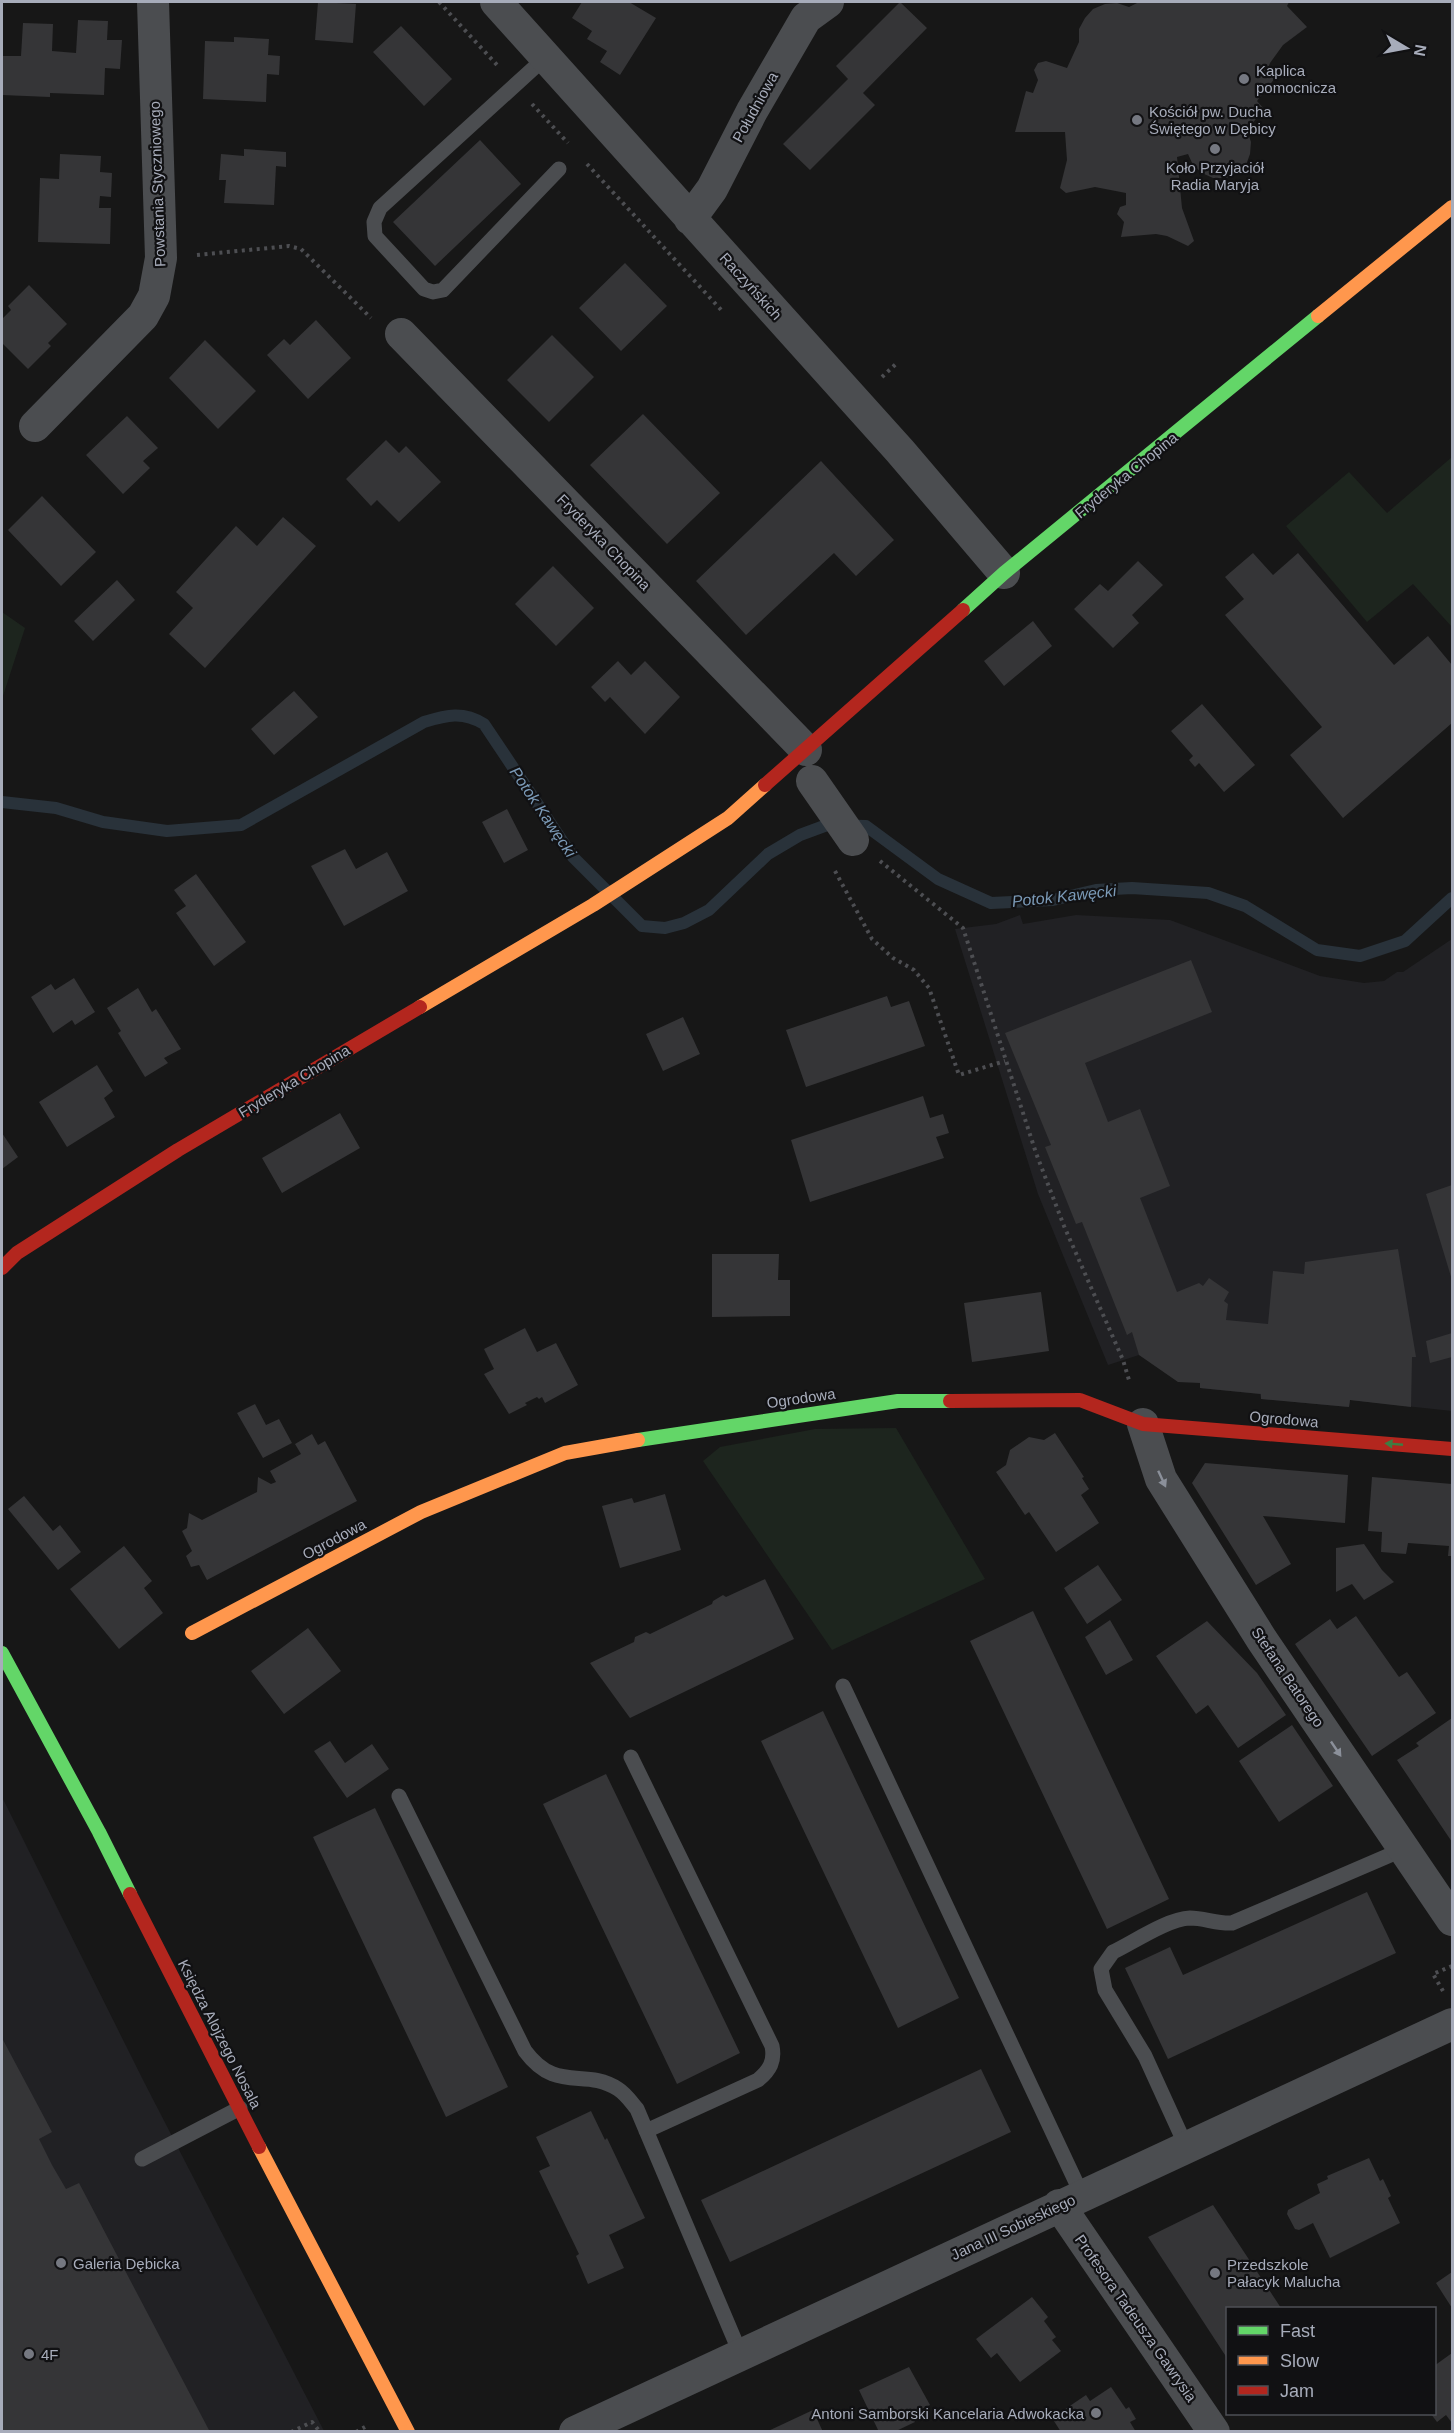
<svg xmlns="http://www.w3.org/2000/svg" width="1454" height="2433" font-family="Helvetica,sans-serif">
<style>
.built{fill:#212124}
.green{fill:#1d251e}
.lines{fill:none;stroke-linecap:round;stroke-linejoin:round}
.stream{stroke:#29323a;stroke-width:12}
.building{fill:#353537}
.path{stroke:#4d4e52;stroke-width:4;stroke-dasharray:3 4.5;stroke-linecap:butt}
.lane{stroke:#4b4d50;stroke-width:15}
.street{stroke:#4b4d50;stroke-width:32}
.fast{stroke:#63d668;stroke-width:14}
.slow{stroke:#ff974d;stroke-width:14}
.jam{stroke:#b3261e;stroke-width:14}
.oneway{fill:#3e7d42}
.oneway2{fill:#8b909a}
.poi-dot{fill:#757881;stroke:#111113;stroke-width:2}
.labels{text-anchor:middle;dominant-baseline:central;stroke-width:4.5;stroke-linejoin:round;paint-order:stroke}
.poi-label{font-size:15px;fill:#a7acba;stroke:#111113;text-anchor:start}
.street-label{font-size:15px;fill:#a7acba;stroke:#111113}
.water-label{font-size:16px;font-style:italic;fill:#7b9ab7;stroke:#111113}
</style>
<rect width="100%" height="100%" fill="#171717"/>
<path class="built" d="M1020,915L1023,924L1076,915L1170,920L1320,976L1364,983L1384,981L1397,972H1403L1452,939V1411L1350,1400L1349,1407L1261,1399L1260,1394L1200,1388V1383L1139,1355L1108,1365L1038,1194L955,929L996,924Z
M2,1797L142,2078L324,2431H2Z"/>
<path class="green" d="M1452,457V627L1413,584L1367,622L1286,526L1349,472L1387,513Z
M2,612L25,628L2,699Z
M896,1428L985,1579L832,1650L703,1461L720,1447L815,1429Z"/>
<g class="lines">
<path class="stream" d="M2,802L56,808L103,822L167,831L241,825L424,722C447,715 463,711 484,724L573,857L642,926L665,928L684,923L709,910L768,854L800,835L827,825L866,826L938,879L991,903L1053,900L1096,890L1132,888L1208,893L1245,906L1317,950L1360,956L1405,941L1452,898"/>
</g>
<path class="building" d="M318,2L356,4L353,43L315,40Z
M582,2H629L656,18L620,75L600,62L607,51L587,39L592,31L572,18Z
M900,2L927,28L863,93L875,105L810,170L783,144L848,79L836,66Z
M1139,2H1289L1287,6L1307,27L1283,45L1270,63L1267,71L1275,78L1257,101L1264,109L1247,130L1251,142L1250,154L1246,165L1237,174L1226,178H1213L1202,173L1193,165L1188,154L1177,157L1182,208L1194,241L1188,246L1167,236L1156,234L1121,237L1124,222L1117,214L1120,207L1126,205V193L1095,187L1066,193L1060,188L1067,160L1065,132H1015L1026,91L1033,93L1038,80L1034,70L1038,63L1046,61L1067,68L1079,42V29L1085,18L1093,9L1105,4L1117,3L1129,7Z
M78,20L108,21L107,40H122L120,69L105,68L104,95L50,93V97L2,95V56H21L23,23L53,24L52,51L76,53Z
M401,26L452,79L424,106L373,52Z
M234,37L269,39L268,55L280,56L279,75L267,74L266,102L203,99L205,41L234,42Z
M480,140L521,184L435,266L393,222Z
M244,149L286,152V167L276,166L274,205L224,203L226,180H219L221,154L244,156Z
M60,154L101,156L100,172L112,173L111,197L100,196L99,208H111L110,244L38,242L40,178L59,179Z
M625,263L667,306L621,351L579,308Z
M29,285L67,324L48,343L51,346L28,369L2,343V319L11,310L8,306Z
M316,320L351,358L308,399L267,355L284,339L290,345Z
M552,335L594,377L549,422L507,380Z
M205,340L256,391L218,429L169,378Z
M643,414L720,493L667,544L590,465Z
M127,416L158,448L143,461L150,468L123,494L86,455Z
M386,440L399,453L406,446L441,482L399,522L377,500L371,506L346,479Z
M821,461L894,540L856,576L834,553L746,635L696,581Z
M42,496L96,552L61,586L8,530Z
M283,517L316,546L205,668L169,634L193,608L176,592L236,526L257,546Z
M1253,553L1273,575L1298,553L1394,665L1428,636L1452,665V723L1343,818L1290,755L1322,727L1225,615L1244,599L1225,577Z
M1138,561L1163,585L1132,615L1139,623L1113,648L1074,609L1100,584L1108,591Z
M553,566L594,608L556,646L515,604Z
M117,580L135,600L93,641L74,621Z
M1033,621L1052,646L1004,686L984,661Z
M618,661L631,675L645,661L680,697L645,734L610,697L605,702L591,687Z
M294,691L318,717L274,755L251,729Z
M1202,704L1255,765L1224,792L1199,763L1195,767L1189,760L1193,756L1171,731Z
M507,809L528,850L504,863L482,822Z
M345,849L356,869L387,852L408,891L344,926L311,866Z
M196,874L246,942L214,966L176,913L186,906L174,890Z
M1191,960L1212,1012L1085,1063L1108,1122L1140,1109L1170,1186L1140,1198L1177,1292L1199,1283L1203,1286L1209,1278L1229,1292L1224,1301L1228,1304L1226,1320L1268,1324L1273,1271L1304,1274L1305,1262L1398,1249L1416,1357H1412L1411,1407L1350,1400L1349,1407L1261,1399V1394L1200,1388V1383L1178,1382L1139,1355L1132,1332L1127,1335L1082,1222L1076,1224L1045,1147L1051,1145L1005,1033Z
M74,978L95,1012L75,1025L72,1020L53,1033L31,997L51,984L55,990Z
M138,988L152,1012L156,1009L181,1049L164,1058L168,1063L145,1077L118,1033L121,1031L107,1008Z
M887,996L891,1007L909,1001L925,1046L806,1087L786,1030Z
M683,1017L700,1054L663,1071L646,1034Z
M97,1065L113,1091L104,1098L115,1117L67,1147L39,1102Z
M923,1096L930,1118L943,1114L949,1133L936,1137L944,1158L810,1202L791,1140Z
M340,1113L360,1148L282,1193L262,1158Z
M2,1133L18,1157L2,1169Z
M1452,1185V1280L1426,1194Z
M712,1254H779L778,1280H790V1316L712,1317Z
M1041,1292L1049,1351L972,1362L964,1303Z
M525,1328L537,1352L556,1343L578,1385L545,1403L542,1397L539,1399L537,1397L525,1403L527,1405L509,1414L484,1374L494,1369L484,1349Z
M1452,1333V1357L1430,1363L1426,1341Z
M255,1404L266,1425L279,1419L292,1443L263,1458L237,1413Z
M1055,1433L1084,1477L1082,1478L1089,1489L1081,1495L1099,1523L1056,1552L1029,1512L1025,1515L996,1472L1006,1465L1010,1450L1029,1437L1044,1440Z
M312,1434L318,1445L325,1441L357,1501L207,1580L199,1565L191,1567L186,1556L192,1551L182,1531L187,1528L189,1513L202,1520L257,1492L258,1477L271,1484L276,1482L270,1471L301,1454L295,1444Z
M1205,1463L1348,1475L1345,1523L1263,1516L1291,1564L1256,1585L1192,1483Z
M1372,1477L1452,1484V1556H1448L1449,1546L1408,1543L1406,1554L1381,1552L1382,1532L1368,1531Z
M665,1494L681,1550L620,1568L602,1506L632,1498L634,1503Z
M24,1496L53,1531L60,1525L81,1552L58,1570L8,1509Z
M1364,1544L1382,1570L1394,1582L1364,1600L1352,1584L1336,1592V1548Z
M124,1546L152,1581L144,1588L163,1613L119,1649L70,1589Z
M1098,1565L1122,1600L1087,1624L1064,1588Z
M765,1579L794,1639L630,1718L590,1663L634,1642L635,1637L646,1632L650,1634L712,1604L713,1601L723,1595L726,1597Z
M1033,1611L1169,1899L1107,1929L970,1641Z
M1356,1616L1399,1677L1407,1672L1436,1713L1372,1756L1295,1644L1330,1619L1337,1629Z
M1110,1620L1133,1660L1106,1675L1085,1637Z
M1207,1621L1257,1673L1286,1715L1238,1748L1208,1705L1196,1714L1156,1656Z
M308,1628L341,1671L284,1714L251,1671Z
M823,1711L959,1998L898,2028L761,1741Z
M1452,1718V1842L1397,1760L1419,1746L1416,1743Z
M1292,1725L1333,1786L1279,1822L1239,1761Z
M330,1741L345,1763L372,1744L389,1769L347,1798L314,1751Z
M606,1774L740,2053L677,2084L543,1804Z
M375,1808L508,2087L446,2117L313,1837Z
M1367,1892L1396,1953L1168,2059L1125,1968L1170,1947L1183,1975Z
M2,2038L52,2132L39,2139L52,2165L66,2189L79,2183L210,2432H2Z
M981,2069L1011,2132L730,2262L701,2200Z
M591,2111L605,2140L607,2138L645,2218L609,2235L624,2268L588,2284L576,2256L579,2254L539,2171L550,2166L536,2137Z
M1369,2158L1380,2181L1383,2179L1391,2196L1388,2198L1400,2223L1330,2258L1313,2223L1299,2230L1295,2229L1287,2214L1288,2210L1320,2193L1317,2184L1328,2179L1327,2176Z
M1213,2205L1281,2308H1227V2358L1148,2237Z
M1452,2272V2308L1436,2283Z
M1032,2297L1048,2317L1044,2321L1056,2337L1052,2340L1061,2351L1020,2382L997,2353L991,2358L976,2339Z
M1452,2353V2423L1446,2415L1437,2422L1431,2414H1434V2366Z
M909,2367L930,2405L911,2414L915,2422L894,2432H879L859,2390Z
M1111,2387L1126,2409L1129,2407L1136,2419L1130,2422L1136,2432H1061L1052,2418L1086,2395L1090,2401Z
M813,2410L823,2432H766Z"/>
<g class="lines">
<path class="path" d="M439,2L497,65
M532,104L568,143
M587,164L724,313
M197,255L289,246L301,249L371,318
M882,377L897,363
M880,861L963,928L1036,1153L1064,1226L1123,1360L1129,1380
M835,871L872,939L893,958L914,970L929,988L959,1075L1005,1061
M1443,1991L1433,1974L1452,1966
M291,2432L312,2422L320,2432
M356,2432L365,2427"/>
<path class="lane" d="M547,56L380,208L374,222L375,236L424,289L433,292L443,290L559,169
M843,1686L1082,2195
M631,1757L772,2046C775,2061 770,2070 758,2080L646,2131
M399,1796L525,2051C557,2094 584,2067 618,2089C626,2094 631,2102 637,2109L741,2355
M1186,2146L1145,2056L1105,1990L1101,1969L1113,1952C1134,1942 1167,1919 1190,1918C1204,1918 1218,1924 1232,1923L1404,1849
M142,2159L240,2108"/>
<path class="street" d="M496,2L900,451L1004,573
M690,219L712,189L752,111L806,18L828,2
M401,334L806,750
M35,426L143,316L154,296L161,258L153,2
M812,781L853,840
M1143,1424L1161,1479L1262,1640L1452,1920
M1059,2205L1214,2432
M575,2432L1452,2024"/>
<path class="fast" d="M963,610L1004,573L1318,316
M638,1440L898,1401H950
M2,1653L99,1832L130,1894"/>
<path class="slow" d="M1318,316L1452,207
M420,1007L593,905L728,818L765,785
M192,1633L421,1512L565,1453L638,1440
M259,2147L408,2432"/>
<path class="jam" d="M765,785L963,610
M2,1268L17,1253L178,1150L420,1007
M950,1401L1080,1400L1143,1424L1452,1449
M130,1894L259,2147"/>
</g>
<defs><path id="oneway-solid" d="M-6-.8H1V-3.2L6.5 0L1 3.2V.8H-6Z" transform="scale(1.5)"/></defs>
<use class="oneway" href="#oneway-solid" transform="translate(1394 1444) rotate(-175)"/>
<g class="oneway2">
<use href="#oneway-solid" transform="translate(1162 1479) rotate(65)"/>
<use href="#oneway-solid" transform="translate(1336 1749) rotate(56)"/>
</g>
<g class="poi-dot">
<circle cx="1244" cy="79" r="6"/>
<circle cx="1137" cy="120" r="6"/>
<circle cx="1215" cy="149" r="6"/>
<circle cx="61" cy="2263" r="6"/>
<circle cx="1215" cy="2273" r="6"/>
<circle cx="29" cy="2354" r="6"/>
<circle cx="1096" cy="2413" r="6"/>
</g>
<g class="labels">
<g class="poi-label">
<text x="1256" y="70">Kaplica<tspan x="1256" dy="17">pomocnicza</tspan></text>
<text x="1149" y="111">Kościół pw. Ducha<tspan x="1149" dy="17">Świętego w Dębicy</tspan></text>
<text x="1215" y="167" text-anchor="middle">Koło Przyjaciół<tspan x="1215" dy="17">Radia Maryja</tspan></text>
<text x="73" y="2263">Galeria Dębicka</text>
<text x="1227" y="2264">Przedszkole<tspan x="1227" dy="17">Pałacyk Malucha</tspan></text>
<text x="41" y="2354">4F</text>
<text x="1084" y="2413" text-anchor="end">Antoni Samborski Kancelaria Adwokacka</text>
</g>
<g class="street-label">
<text transform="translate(755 107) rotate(-61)">Południowa</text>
<text transform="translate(157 184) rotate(-92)">Powstania Styczniowego</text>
<text transform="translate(751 286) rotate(48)">Raczyńskich</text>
<text transform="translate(1126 475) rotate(-39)">Fryderyka Chopina</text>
<text transform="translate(604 542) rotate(46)">Fryderyka Chopina</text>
<text transform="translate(294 1081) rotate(-31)">Fryderyka Chopina</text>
<text transform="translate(801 1398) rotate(-8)">Ogrodowa</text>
<text transform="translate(1284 1419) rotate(5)">Ogrodowa</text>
<text transform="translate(334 1539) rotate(-28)">Ogrodowa</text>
<text transform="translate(1288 1677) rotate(56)">Stefana Batorego</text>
<text transform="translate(220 2034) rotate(63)">Księdza Alojzego Nosala</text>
<text transform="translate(1013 2227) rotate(-25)">Jana III Sobieskiego</text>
<text transform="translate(1136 2318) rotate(55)">Profesora Tadeusza Gawrysia</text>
</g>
<g class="water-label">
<text transform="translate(543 812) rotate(56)">Potok Kawęcki</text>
<text transform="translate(1064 896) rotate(-6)">Potok Kawęcki</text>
</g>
</g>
<rect width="1454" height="2433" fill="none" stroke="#a7acba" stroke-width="6"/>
<rect x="1226" y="2307" width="210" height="108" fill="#111113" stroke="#4d4f56" stroke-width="1.5"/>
<rect x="1238" y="2326" width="30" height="9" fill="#63d668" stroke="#4d4f56" stroke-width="1.5"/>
<text x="1280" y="2337" font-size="18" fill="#a7acba">Fast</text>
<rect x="1238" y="2356" width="30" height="9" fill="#ff974d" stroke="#4d4f56" stroke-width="1.5"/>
<text x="1280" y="2367" font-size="18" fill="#a7acba">Slow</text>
<rect x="1238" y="2386" width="30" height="9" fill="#b3261e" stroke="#4d4f56" stroke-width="1.5"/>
<text x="1280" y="2397" font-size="18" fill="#a7acba">Jam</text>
<g transform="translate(1406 48) rotate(100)" stroke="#111113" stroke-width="4.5" paint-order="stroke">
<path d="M0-4.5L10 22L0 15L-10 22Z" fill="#a7acba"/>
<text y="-9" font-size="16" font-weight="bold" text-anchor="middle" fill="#a7acba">N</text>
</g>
</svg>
